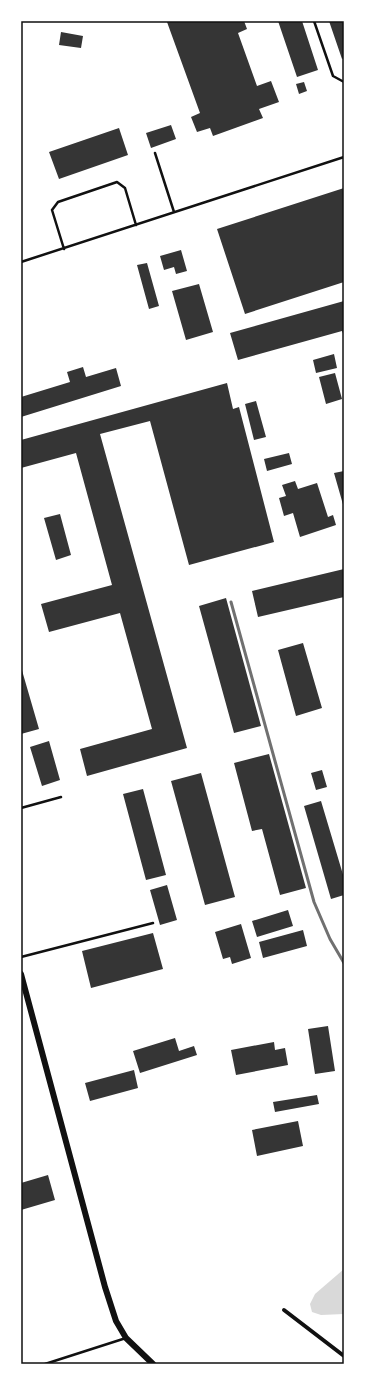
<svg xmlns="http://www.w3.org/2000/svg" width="365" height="1385" font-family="'Noto Sans',sans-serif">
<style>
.water{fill:#d9d9d9}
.building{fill:#353535}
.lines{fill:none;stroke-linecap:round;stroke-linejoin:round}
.service{stroke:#111;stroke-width:2.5}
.minor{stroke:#111;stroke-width:4}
.tertiary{stroke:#111;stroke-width:6}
.rail{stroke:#707070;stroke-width:3}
.neatline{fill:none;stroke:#111;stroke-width:1.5}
</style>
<rect width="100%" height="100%" fill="#fff"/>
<path class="water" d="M344,1269V1314L321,1315L312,1312L310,1304L315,1294Z"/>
<path class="building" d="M171,21H244L247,29L238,33L257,86L271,81L279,102L259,109L263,118L213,136L210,128L197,132L191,117L200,113L167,22Z
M278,21H302L318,70L297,77Z
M329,21H344V58L342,59Z
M61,32L83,36L81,48L59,45Z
M304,82L307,91L299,94L296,84Z
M171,125L176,139L151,148L146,133Z
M119,128L128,155L59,179L49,152Z
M344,188V282L245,314L217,229Z
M181,250L187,271L176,274L174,267L164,270L160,256Z
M147,263L159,306L149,309L137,265Z
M199,284L213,332L186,340L172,291Z
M344,301V336L342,331L238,360L230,333Z
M334,354L337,368L316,373L313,360Z
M83,367L86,377L116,368L121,386L21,417V397L70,382L67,372Z
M335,373L342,399L326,404L319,377Z
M227,383L233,409L239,407L274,542L189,565L150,421L100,434L187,748L87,776L80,749L152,729L120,613L49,632L41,604L112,585L76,453L21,468V440Z
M256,401L266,437L254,440L245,404Z
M289,453L292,464L267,471L264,459Z
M344,471V508L334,473Z
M295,481L298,489L317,483L328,517L333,515L336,525L300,537L293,513L284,516L279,498L286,496L282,485Z
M60,514L71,555L56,560L44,518Z
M344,569V597L258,617L252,591Z
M226,598L261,726L234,733L199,606Z
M303,643L322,708L296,716L278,650Z
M21,667L39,729L21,734Z
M49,741L60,780L42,786L30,747Z
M269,754L306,888L280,895L262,829L252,831L234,763Z
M322,770L327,787L316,790L311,773Z
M201,773L235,897L205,905L171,781Z
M143,789L166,875L146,880L123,794Z
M321,801L344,878V895L331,899L304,806Z
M167,885L177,920L160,925L150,890Z
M288,910L293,926L257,937L252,921Z
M241,924L251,958L232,964L230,957L223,959L215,932Z
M303,930L307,946L263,958L259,942Z
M153,933L163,969L91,988L82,951Z
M328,1026L335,1071L315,1074L308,1029Z
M175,1038L179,1051L194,1046L197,1055L140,1073L133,1051Z
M274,1042L275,1050L285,1048L288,1065L236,1075L231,1050Z
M134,1070L138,1088L90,1101L85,1083Z
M317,1095L319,1104L275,1112L273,1102Z
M298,1121L303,1146L257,1156L252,1130Z
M48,1175L55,1200L21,1210V1183Z"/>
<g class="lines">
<path class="service" d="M314,21L333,76L344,82
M155,153L174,212
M64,249L52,210L58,202L117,182L125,188L136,225
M21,262L344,157
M21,808L61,797
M21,957L153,923
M45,1364L126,1338"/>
<path class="minor" d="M284,1310L344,1356"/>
<path class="tertiary" d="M21,974L105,1287L116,1321L126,1338L153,1364"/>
<path class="rail" d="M231,602L314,902L330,939L344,963"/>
</g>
<rect width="365" height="1385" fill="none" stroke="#ffffff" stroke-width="44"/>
<rect x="22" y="22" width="321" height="1341" class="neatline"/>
</svg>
